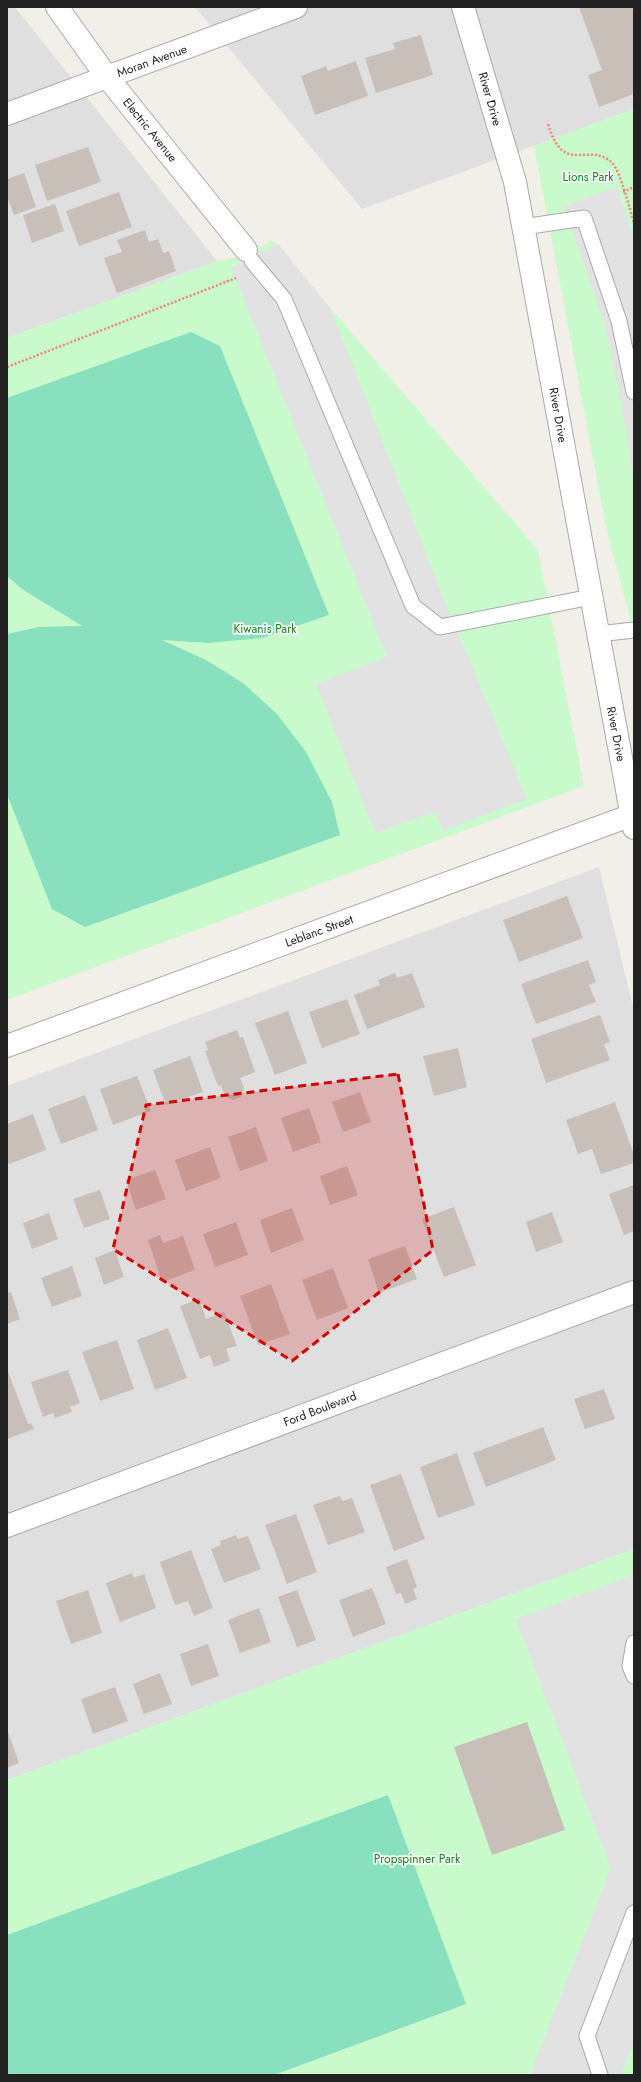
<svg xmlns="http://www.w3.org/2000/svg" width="641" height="2082" font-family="Jost,sans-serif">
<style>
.residential{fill:#e0dfdf}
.park{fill:#c8facc}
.pitch{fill:#88e0be}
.parking{fill:#e2e2e2}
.building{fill:#c7bfb8}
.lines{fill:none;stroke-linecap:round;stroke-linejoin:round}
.service-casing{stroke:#a9a9a9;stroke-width:17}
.minor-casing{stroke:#a9a9a9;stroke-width:24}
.tertiary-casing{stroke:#a9a9a9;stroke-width:24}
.path{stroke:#fa8072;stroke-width:2.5;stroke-dasharray:2 2;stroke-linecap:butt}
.service{stroke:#fff;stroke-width:15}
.minor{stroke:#fff;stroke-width:22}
.tertiary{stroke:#fff;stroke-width:22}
.marked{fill:#d40000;fill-opacity:0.2;stroke:#d40000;stroke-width:3;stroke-dasharray:8 5;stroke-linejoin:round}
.labels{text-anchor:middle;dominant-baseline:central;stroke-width:3.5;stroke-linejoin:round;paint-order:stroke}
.street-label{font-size:12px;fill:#222;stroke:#fff}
.park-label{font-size:12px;fill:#0c8416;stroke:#fff}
</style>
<rect width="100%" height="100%" fill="#f2efe9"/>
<path class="residential" d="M7,7H15L217,261L7,338Z
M195,7H634V109L362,209Z
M599,867L634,1011V1549L7,1780V1086Z"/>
<path class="park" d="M634,109V633L606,527L534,146Z
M272,240L538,550L584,786L7,1000V338L217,261L246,256Z
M634,1549V2075H7V1780Z"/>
<path class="pitch" d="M191,332L220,346L329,615L262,638L208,643L162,640L206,660L243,683L277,714L306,752L332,802L340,835L85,927L52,909L7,794V634L39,627L82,626L22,589L7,576V398Z
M388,1795L466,2004L274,2075H7V1935Z"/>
<path class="parking" d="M617,187L634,238V482L626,429L605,325L564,206Z
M278,244L331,309L443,597L527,799L443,831L435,812L375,833L316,684L387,657L231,267Z
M634,1575V2041L621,2075H530L611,1868L516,1619Z"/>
<path class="building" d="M579,7H632L634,13V94L599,107L588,75L602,70Z
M421,35L433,75L376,93L365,58L395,49L393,43Z
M356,61L368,96L315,115L301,76L326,66L328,71Z
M88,147L101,182L47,201L35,165Z
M24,173L36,207L14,215L7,197V179Z
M119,192L132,227L79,246L66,211Z
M55,204L64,231L32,243L23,215Z
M145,230L149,242L158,239L163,253L169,251L176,271L117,293L104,258L122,252L117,240Z
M567,896L583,938L519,962L503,920Z
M588,960L596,982L589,985L596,1002L536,1024L521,984Z
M395,973L397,978L412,973L425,1007L367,1029L354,995L380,985L378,980Z
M347,999L360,1034L322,1048L309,1012Z
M288,1011L307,1063L275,1075L255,1023Z
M600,1015L610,1042L604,1044L610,1060L546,1083L531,1039Z
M237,1030L240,1038L243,1037L255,1072L240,1078L244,1088L241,1097L233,1100L225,1096L221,1085L218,1086L205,1051L208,1050L205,1042Z
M458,1048L467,1087L434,1096L423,1056Z
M190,1056L203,1092L166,1105L153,1070Z
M137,1076L151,1111L113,1125L100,1089Z
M360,1092L371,1122L343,1132L332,1102Z
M85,1095L98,1130L61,1144L48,1109Z
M615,1102L634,1155V1163L601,1174L592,1149L578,1154L566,1120Z
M309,1108L321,1142L293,1152L281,1118Z
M33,1114L46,1150L9,1164L7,1158V1124Z
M256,1127L268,1161L240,1171L228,1137Z
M210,1147L221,1178L186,1191L175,1160Z
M347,1166L358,1195L330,1205L320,1176Z
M155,1170L166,1199L136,1210L126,1180Z
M634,1185V1231L624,1235L609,1194Z
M100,1190L110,1219L84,1228L73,1199Z
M454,1207L476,1265L444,1277L422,1219Z
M292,1208L304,1240L271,1253L260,1220Z
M552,1212L563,1242L536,1252L526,1222Z
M49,1213L58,1239L32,1249L23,1223Z
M236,1222L248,1255L215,1267L203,1234Z
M160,1235L163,1243L183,1236L195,1270L162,1282L148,1240Z
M405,1246L417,1279L379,1293L368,1259Z
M115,1250L124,1277L104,1285L95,1258Z
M72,1266L82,1296L52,1307L41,1278Z
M333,1268L348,1308L317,1320L302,1280Z
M271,1284L290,1334L258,1345L240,1296Z
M11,1292L20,1319L7,1324V1293Z
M199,1299L206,1319L224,1312L237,1346L226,1349L230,1361L214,1367L210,1355L200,1359L180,1306Z
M168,1328L187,1378L155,1390L137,1340Z
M117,1340L134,1389L100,1401L82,1352Z
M7,1369L28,1424L31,1423L34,1429L7,1439Z
M68,1370L80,1403L70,1407L72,1412L55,1418L53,1413L43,1417L31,1382Z
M604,1389L615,1419L585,1429L574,1399Z
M543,1427L556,1460L486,1487L473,1453Z
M457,1453L475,1505L438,1518L420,1467Z
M401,1474L425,1539L394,1551L370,1485Z
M340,1496L342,1501L352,1498L365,1532L328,1545L313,1505Z
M296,1514L317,1572L287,1584L265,1525Z
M236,1535L238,1539L248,1536L261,1569L224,1583L211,1549L221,1545L220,1541Z
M191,1550L213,1608L194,1616L188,1601L175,1605L160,1562Z
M407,1559L417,1587L413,1589L417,1599L405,1604L401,1593L396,1594L386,1567Z
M132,1573L134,1578L144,1574L156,1608L120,1622L106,1583Z
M372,1588L386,1624L353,1637L339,1600Z
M88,1590L102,1633L71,1644L56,1601Z
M297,1590L316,1640L297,1647L278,1597Z
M259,1608L271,1642L240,1653L228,1620Z
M208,1644L219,1676L191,1686L180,1654Z
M160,1673L172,1704L144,1714L133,1684Z
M115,1687L128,1721L93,1734L81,1699Z
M527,1722L565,1830L492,1855L454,1747Z
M7,1729L19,1763L7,1768Z"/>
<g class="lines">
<defs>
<path id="service" d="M523,227L584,218L619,321L634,392
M252,261L284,299L413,606L440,627L591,597
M598,634L634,630
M634,1643L630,1666L634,1676
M600,2075L587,2036L634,1913"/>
<path id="minor" d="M57,7L107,77L246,250
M7,114L296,7
M7,1046L632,815
M7,1526L634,1292"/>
<path id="tertiary" d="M463,7L515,182L634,828"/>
</defs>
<use href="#service" class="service-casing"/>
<use href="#minor" class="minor-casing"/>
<use href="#tertiary" class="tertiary-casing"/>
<path class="path" d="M548,124C564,178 589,140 612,163C620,170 630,210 634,223
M623,192L634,187
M7,367L236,278"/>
<use href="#service" class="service"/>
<use href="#minor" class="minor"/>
<use href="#tertiary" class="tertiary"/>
</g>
<path class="marked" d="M398,1074L433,1250L292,1361L113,1249L146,1105Z"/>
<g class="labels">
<g class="street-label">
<text transform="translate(152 61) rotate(-20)">Moran Avenue</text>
<text transform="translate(490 99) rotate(74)">River Drive</text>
<text transform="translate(150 130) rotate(51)">Electric Avenue</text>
<text transform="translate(558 415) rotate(80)">River Drive</text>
<text transform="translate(616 734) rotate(79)">River Drive</text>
<text transform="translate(319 931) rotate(-20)">Leblanc Street</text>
<text transform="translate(320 1409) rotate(-21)">Ford Boulevard</text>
</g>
<g class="park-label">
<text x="588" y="177">Lions Park</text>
<text x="265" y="629">Kiwanis Park</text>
<text x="417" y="1859">Propspinner Park</text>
</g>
</g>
<rect width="641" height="2082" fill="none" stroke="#222222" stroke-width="16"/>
</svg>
